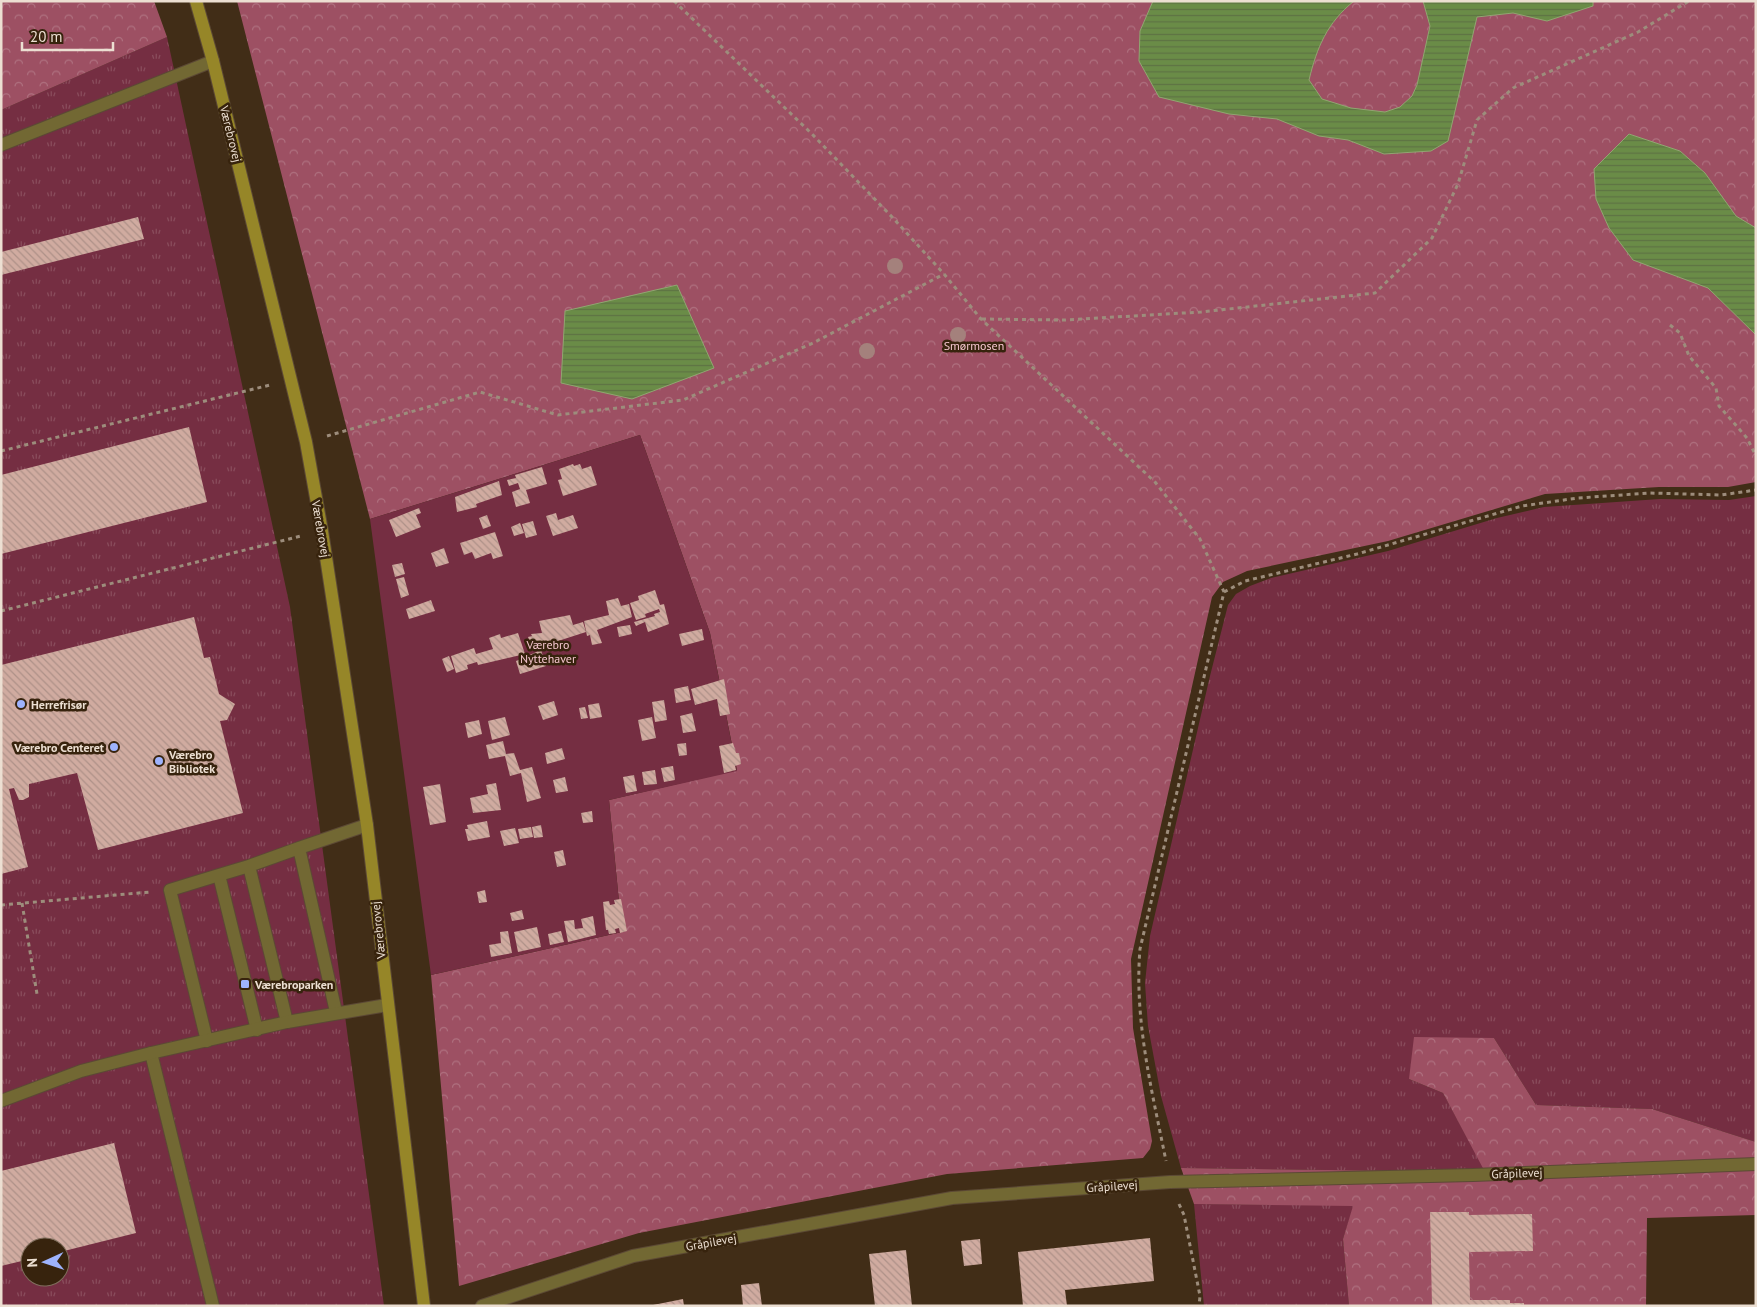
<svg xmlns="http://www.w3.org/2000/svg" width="1757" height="1307" font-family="'PT Sans',sans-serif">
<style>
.grass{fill:url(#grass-tufts);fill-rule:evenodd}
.forest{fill:url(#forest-crowns)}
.garden{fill:#752e42}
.water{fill:url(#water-rules);stroke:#91a571}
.building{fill:url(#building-back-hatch)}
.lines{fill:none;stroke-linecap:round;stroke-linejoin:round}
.lane-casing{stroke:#5c4935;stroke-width:14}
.street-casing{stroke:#5c4935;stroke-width:14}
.secondary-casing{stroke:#5c4935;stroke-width:14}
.path{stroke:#9d8d7c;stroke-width:3;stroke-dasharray:4 4;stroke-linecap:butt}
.lane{stroke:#726833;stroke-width:12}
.street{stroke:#726833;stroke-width:12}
.secondary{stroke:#968628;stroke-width:12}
.tree{fill:#a4817c}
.poi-dot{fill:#9eb3fd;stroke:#37230d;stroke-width:2}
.labels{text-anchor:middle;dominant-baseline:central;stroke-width:5;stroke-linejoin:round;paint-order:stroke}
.street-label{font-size:12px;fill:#ecdfd2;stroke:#37230d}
.park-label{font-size:12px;fill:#f5c6cf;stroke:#37230d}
.poi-label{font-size:12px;font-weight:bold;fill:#ecdfd2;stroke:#37230d;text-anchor:start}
</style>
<defs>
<pattern id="grass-tufts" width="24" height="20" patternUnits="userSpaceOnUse" patternTransform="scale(1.25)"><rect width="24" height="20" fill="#752e42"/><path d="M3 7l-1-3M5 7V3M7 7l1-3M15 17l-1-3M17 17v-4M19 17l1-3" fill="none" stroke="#894c5c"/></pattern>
<pattern id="forest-crowns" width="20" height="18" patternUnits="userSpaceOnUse" patternTransform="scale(1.25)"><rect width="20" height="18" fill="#9d5063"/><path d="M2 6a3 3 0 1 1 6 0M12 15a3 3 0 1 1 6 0" fill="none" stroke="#af7180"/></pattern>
<pattern id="water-rules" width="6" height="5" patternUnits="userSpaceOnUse" patternTransform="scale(1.25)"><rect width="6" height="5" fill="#6a8c47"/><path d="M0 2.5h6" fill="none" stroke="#5e7244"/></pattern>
<pattern id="building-back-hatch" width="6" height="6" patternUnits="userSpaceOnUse" patternTransform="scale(1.25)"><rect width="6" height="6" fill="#d0aba0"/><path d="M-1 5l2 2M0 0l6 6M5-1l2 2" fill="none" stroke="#ae9188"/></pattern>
</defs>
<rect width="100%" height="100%" fill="#412d17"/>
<path class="grass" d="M167,37L290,607L384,1306H1V110ZM30,1247H60V1277H30Z
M1756,496V1142L1652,1109L1536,1105L1494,1038L1409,1079L1443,1093L1486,1172L1181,1168L1161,1096L1148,1026L1145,983L1150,936L1210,676L1228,605L1236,594L1250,586L1271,578L1388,551L1497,518L1544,507L1660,499L1729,500Z
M1194,1204L1354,1205L1343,1239L1349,1306H1204Z"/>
<path class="forest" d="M1,1H154L167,37L1,110Z
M237,1H1756V482L1728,487H1659L1545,494L1388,541L1247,571L1223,582L1212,597L1131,959L1133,1028L1152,1141L1150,1149L1143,1158L947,1174L639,1233L459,1286L431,975L622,932L609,800L737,770L710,633L640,435L370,519Z
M1414,1037L1494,1038L1536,1105L1652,1109L1756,1142V1215L1647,1218L1646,1306H1349L1343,1239L1353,1206L1194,1204L1181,1168L1485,1172L1443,1093L1409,1079Z"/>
<path class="garden" d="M640,435L710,633L737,771L609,800L622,932L431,975L370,519Z"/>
<path class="water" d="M1153,1H1354C1327,23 1317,47 1309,80L1322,99L1351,108L1385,112L1400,107L1412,96L1417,85L1430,26L1423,1H1593V6L1547,21L1513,13L1477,17L1448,141L1431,151L1384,154L1348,140L1319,136L1277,119L1229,114L1159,97L1139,61L1140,31Z
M1629,134L1680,151L1705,173L1736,216L1756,228V335L1708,288L1633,260L1609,228L1596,199L1594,169Z
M677,285L714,368L632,399L561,383L565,311Z"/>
<path class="building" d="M138,217L144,239L1,275V252Z
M189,427L207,502L1,554V475Z
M573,464L574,466L580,464L582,469L591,466L597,485L563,496L558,480L562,479L559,469Z
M542,467L547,484L526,490L530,503L516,507L512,492L520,489L518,483L509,486L507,480L516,478L515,475Z
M499,481L502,495L476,504L477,507L457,512L455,497Z
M419,508L421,513L416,515L421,527L396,537L389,520Z
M556,513L558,520L573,515L578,528L553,536L546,516Z
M487,515L491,526L483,529L479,518Z
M533,521L537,535L526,538L522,524Z
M520,523L524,533L514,536L511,527Z
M495,532L503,556L493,559L491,553L475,559L472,552L464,555L460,543Z
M444,548L449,563L436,567L431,553Z
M402,563L405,574L395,577L392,565Z
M404,577L409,595L401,598L396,579Z
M655,590L660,605L664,604L669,624L648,632L645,622L636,626L634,622L655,616L654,614L660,612L659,609L645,614L646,617L636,620L630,603L639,600L638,596Z
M618,598L621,606L629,604L632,617L597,630L602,643L592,645L590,635L587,636L584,621L609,615L606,601Z
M431,600L435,611L409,619L406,609Z
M570,615L573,625L583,622L586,632L558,641L559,643L542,645L543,648L533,650L528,637L532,636L531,634L542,633L539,621Z
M194,617L204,658L210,657L219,694L235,704L227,720L220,721L243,813L98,850L77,773L29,784V797L23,800H19L14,788L9,789L28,867L1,874V665Z
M630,625L632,634L619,637L617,627Z
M702,629L704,640L682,646L679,634Z
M518,633L525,654L478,665L477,662L467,665L468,669L456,673L451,656L474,648L476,654L493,649L489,638L500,634L501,638Z
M541,650L546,666L520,674L516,661Z
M449,656L454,669L447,672L442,659Z
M724,679L730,714L720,716L717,699L695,705L691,689Z
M688,686L691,700L676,703L674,689Z
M664,700L667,720L655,722L652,702Z
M554,701L558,715L543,720L538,706Z
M599,703L602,717L590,719L588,705Z
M585,707L588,718L581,719L579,708Z
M692,713L696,731L683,733L680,716Z
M505,717L510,735L492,740L488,721Z
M652,717L656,738L642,741L638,720Z
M479,720L482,734L468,738L465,723Z
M503,741L506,754L514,753L520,770L532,767L541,798L527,802L521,773L510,776L505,756L489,759L486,745Z
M686,743L687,755L679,756L677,744Z
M733,743L736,753H739L741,764L735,766L736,770L724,773L719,746Z
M562,748L565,759L547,764L545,753Z
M673,766L675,780L664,782L661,768Z
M655,770L657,784L644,785L642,772Z
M634,775L637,791L626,793L623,777Z
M565,777L568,791L556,793L553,780Z
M496,783L501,810L473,813L470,798L488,794L486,785Z
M440,784L446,822L430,825L423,787Z
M592,811L593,822L583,823L581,813Z
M487,821L490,837L468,841L465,829H468L467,825Z
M541,825L543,837L534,838L532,827Z
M531,827L533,837L520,839L518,829Z
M515,828L519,843L504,846L500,831Z
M563,850L566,865L557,867L554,852Z
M485,890L487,902L479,903L477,892Z
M621,899L627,931L620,933L619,928L615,929L616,933L609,934L608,930H606L603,902L609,901L610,905L615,904L614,900Z
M522,910L524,919L512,921L510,913Z
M593,916L596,935L568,942L564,921L574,920L575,929L583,928L581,919Z
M537,927L541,947L518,952L514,932Z
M508,931L512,953L491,957L489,945L501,943L500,932Z
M561,931L564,942L550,945L548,934Z
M114,1143L136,1233L60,1252V1247H30V1259L1,1266V1171Z
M1430,1212H1469V1215L1532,1214L1533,1251L1469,1252L1470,1300H1510V1303H1524V1306H1432Z
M1150,1238L1154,1281L1065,1290L1067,1306H1023L1018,1252Z
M980,1239L982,1264L964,1266L961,1241Z
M906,1250L912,1306H875L869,1254Z
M759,1283L762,1306H743L741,1285Z
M683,1299L684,1306H653V1305Z"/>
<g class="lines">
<defs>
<path id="lane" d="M249,866L219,875L257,1030
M336,1012L299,848L367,825
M287,1022L249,866L299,848
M207,1041L170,890L219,875
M151,1053L213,1306"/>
<path id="street" d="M1,145L213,61
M1,1101L81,1071L151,1053L287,1022L387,1005
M482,1306L633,1256L952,1198L1170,1182L1473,1175L1756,1164"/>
<path id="secondary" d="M196,1L213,61L306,442L322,531L367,825L424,1306"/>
</defs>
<use href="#lane" class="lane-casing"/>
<use href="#street" class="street-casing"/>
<use href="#secondary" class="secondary-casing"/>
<path class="path" d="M674,1L812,134L893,218L944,274L981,319L1155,482L1200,539L1224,592L1140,949C1134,1020 1152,1091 1166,1161
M982,319L1064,320L1201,312L1375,293L1432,238L1458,184L1477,120L1513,88L1638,32L1689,1
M1670,325L1680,333L1689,356L1716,388L1719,406L1747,438L1756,456
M327,436L480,392L558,415L683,400L813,343L944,274
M1,451L270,385
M1224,592L1245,581L1357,554L1522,506L1578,498L1650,493L1721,495L1756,490
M1,611L301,536
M22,903L37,994
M1,905L150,892
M1179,1204L1184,1215L1200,1296L1199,1306"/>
<use href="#lane" class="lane"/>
<use href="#street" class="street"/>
<use href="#secondary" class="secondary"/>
</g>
<g class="tree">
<circle cx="895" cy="266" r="8"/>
<circle cx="958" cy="335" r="8"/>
<circle cx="867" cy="351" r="8"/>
</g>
<g class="poi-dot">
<circle cx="21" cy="704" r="5"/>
<circle cx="114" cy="747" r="5"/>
<circle cx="159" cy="761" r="5"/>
<rect x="240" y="979" width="10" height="10" rx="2.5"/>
</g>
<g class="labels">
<g class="street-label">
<text transform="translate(231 134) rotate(76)">Værebrovej</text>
<text transform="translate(321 529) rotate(80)">Værebrovej</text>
<text transform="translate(378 930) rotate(-96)">Værebrovej</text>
<text transform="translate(1517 1173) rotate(-2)">Gråpilevej</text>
<text transform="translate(1112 1186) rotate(-4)">Gråpilevej</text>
<text transform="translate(711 1242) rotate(-10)">Gråpilevej</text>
</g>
<g class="park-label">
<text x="974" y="345">Smørmosen</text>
<text x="548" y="644">Værebro<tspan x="548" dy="14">Nyttehaver</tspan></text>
</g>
<g class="poi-label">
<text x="31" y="704">Herrefrisør</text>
<text x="104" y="747" text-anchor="end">Værebro Centeret</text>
<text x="169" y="754">Værebro<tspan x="169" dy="14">Bibliotek</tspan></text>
<text x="255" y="984">Værebroparken</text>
</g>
</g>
<rect width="1757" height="1307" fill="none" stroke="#ecdfd2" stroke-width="5"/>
<g transform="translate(45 1262) rotate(267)"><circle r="24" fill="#37230d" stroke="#7f6e5c"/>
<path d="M0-4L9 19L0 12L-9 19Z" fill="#9eb3fd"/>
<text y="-8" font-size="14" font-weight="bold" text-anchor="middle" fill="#ecdfd2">N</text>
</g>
<path d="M22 42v8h91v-8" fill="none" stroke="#ecdfd2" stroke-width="2.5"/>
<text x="30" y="42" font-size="15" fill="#ecdfd2" stroke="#37230d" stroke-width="4" paint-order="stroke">20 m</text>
</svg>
